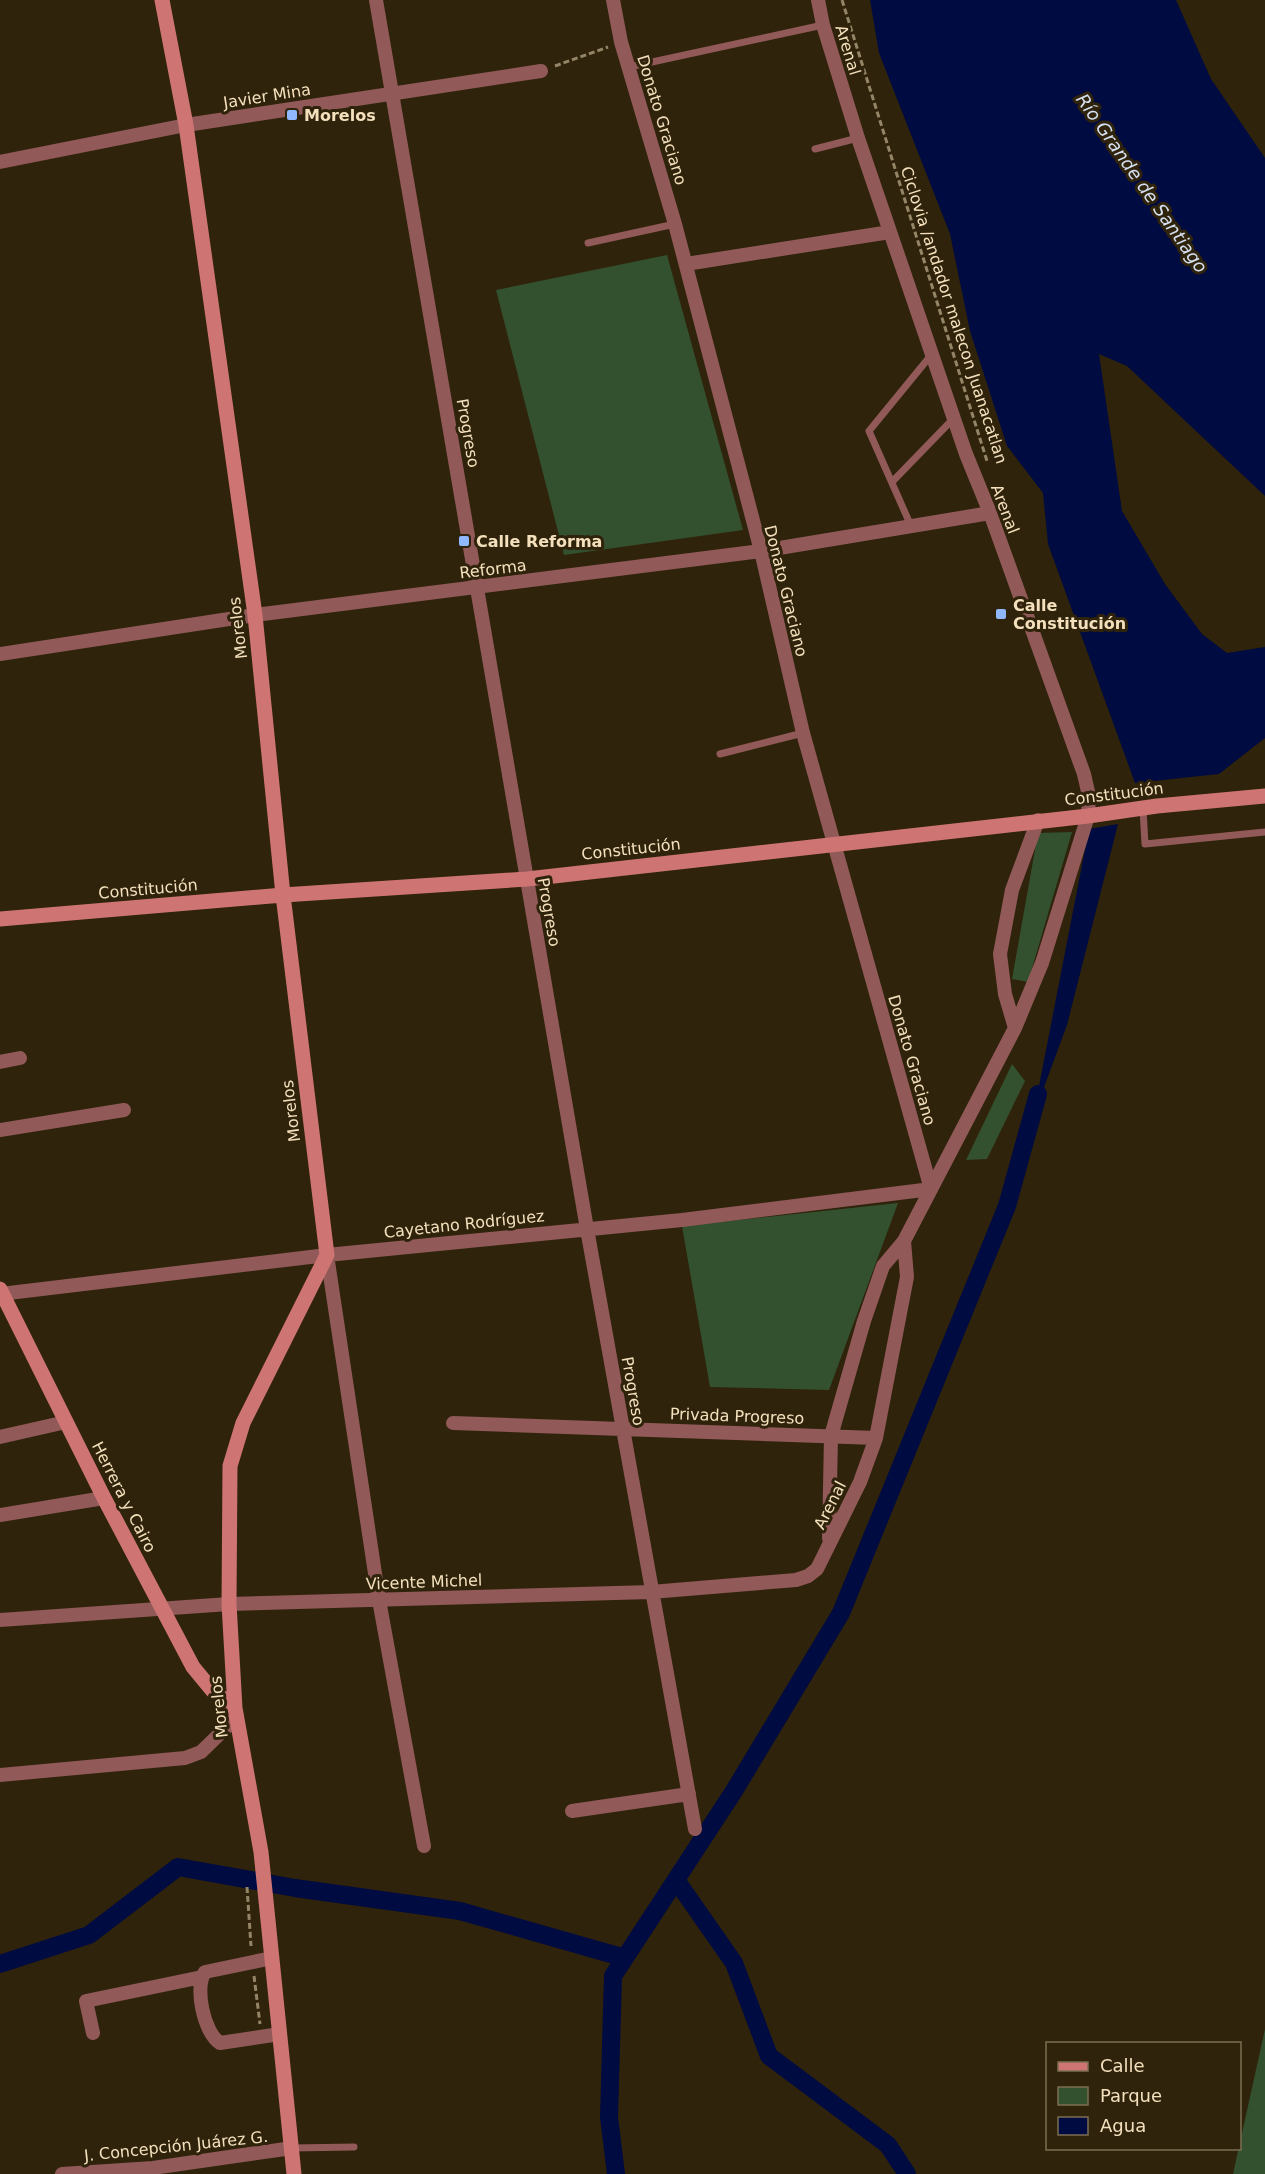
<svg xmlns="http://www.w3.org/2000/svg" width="1265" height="2174" font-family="'DejaVu Sans',sans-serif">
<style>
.green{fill:#33512e}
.water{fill:#000b41}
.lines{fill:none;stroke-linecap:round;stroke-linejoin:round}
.canal{stroke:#000b41;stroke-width:18}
.path{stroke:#958567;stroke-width:3;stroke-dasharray:6 3;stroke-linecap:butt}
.lane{stroke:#915958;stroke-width:7}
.street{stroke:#915958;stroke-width:14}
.secondary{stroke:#ce7574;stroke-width:15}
.poi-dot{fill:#90b8fd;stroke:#2f230b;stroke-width:2}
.labels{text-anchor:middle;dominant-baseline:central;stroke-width:6;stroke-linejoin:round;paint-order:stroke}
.street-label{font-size:16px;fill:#f4e0bd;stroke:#2f230b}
.poi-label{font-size:16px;font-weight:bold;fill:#f4e0bd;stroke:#2f230b;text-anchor:start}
.water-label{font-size:18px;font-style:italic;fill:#d5e0f2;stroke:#2f230b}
</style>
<rect width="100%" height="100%" fill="#2f230b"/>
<path class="green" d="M667,255L743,530L564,555L496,290Z
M1072,832L1028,982L1012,979L1038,833Z
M1012,1064L1025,1081L987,1159L966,1160Z
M898,1203L829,1390L710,1387L682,1226Z
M1265,2029V2174H1233Z"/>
<path class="water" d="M870,0H1176L1211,79L1265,158V496L1127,366L1099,354L1122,511L1165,584L1202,634L1227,653L1265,647V738L1219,774L1135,783L1048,544L1043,493L1007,446L970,331L950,234L879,53Z
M1118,824L1067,1025L1033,1117L1089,829Z"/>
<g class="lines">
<path class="canal" d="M676,1880L734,1963L769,2056L888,2145L907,2174
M0,1964L89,1935L178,1867L295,1888L460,1911L625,1958
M616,2174L609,2117L613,1976L734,1791L841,1613L1007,1206L1038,1094"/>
<path class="path" d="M842,0L987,461
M555,66L608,47
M247,1887L251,1946
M254,1976L260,2024"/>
<path class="lane" d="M629,67L823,25
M815,149L858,138
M588,243L675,224
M892,482L954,418
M911,526L869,431L932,354
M720,754L803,733
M1143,809L1145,844L1265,832
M292,2148L354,2147"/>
<path class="street" d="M376,0L587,1229L695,1829
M818,0L823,25L858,138L966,454L990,513L1084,774L1089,796L1088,816L1042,963L1015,1028L1005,994L1000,954L1012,890L1038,820
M0,162L186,125L541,71
M686,264L890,232
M0,654L255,615L761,551L990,513
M0,1062L20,1058
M0,1130L124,1110
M327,1255L379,1600L424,1846
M0,1294L327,1255L682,1220L931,1189L803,733L761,551L675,224L621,42L613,0
M453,1423L876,1438
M0,1437L66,1422
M0,1515L104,1498
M829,1538L831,1436L864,1321L883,1266L904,1241L1015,1028
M0,1620L229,1604L651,1592L796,1580L808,1576L817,1569L860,1482L876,1438L907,1277L904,1241
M0,1775L185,1758L201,1752L237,1717
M572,1811L689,1794
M272,1958L205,1972C194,1987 204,2033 220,2043L280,2034
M93,2033L86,2001L202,1977
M62,2174L153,2168L292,2148"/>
<path class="secondary" d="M162,0L186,125L255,615L283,895L327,1255L243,1423L230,1466L229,1604L235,1708L261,1852L294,2174
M0,919L283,895L527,879L1088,816L1157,806L1265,796
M0,1289L104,1498L193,1667L212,1690L235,1708"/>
</g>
<g class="poi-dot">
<rect x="286" y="109" width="12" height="12" rx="3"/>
<rect x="458" y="535" width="12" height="12" rx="3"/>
<rect x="995" y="608" width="12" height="12" rx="3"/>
</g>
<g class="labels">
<g class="street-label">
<text transform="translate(848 50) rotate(73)">Arenal</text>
<text transform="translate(267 96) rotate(-9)">Javier Mina</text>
<text transform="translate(662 120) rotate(73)">Donato Graciano</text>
<text transform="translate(954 315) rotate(72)">Ciclovia /andador malecon Juanacatlan</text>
<text transform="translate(468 433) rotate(80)">Progreso</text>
<text transform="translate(1005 509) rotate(69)">Arenal</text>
<text transform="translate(493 569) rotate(-7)">Reforma</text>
<text transform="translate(786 591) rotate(76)">Donato Graciano</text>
<text transform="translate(238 628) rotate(-97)">Morelos</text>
<text transform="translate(1114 794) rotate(-7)">Constitución</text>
<text transform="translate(631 849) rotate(-6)">Constitución</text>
<text transform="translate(148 889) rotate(-5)">Constitución</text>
<text transform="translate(549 912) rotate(80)">Progreso</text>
<text transform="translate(912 1060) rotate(74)">Donato Graciano</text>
<text transform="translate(291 1111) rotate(-97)">Morelos</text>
<text transform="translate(464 1224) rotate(-6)">Cayetano Rodríguez</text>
<text transform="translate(633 1391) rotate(80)">Progreso</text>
<text transform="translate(737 1416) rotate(2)">Privada Progreso</text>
<text transform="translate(124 1497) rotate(63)">Herrera y Cairo</text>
<text transform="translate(830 1505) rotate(-63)">Arenal</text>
<text transform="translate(424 1582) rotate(-2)">Vicente Michel</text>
<text transform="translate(219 1707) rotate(-96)">Morelos</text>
<text transform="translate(176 2146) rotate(-6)">J. Concepción Juárez G.</text>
</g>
<g class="poi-label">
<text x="304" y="115">Morelos</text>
<text x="476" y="541">Calle Reforma</text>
<text x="1013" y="605">Calle<tspan x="1013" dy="18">Constitución</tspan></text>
</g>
<g class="water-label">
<text transform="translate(1142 183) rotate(55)">Río Grande de Santiago</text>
</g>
</g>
<rect x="1046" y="2042" width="195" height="108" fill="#2f230b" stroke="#7e6f52" stroke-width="1.5"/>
<rect x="1058" y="2062" width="30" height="9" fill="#ce7574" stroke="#7e6f52" stroke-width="1.5"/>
<text x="1100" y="2072" font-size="18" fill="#f4e0bd">Calle</text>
<rect x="1058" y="2087" width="30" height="18" fill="#33512e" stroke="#7e6f52" stroke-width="1.5"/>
<text x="1100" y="2102" font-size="18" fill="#f4e0bd">Parque</text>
<rect x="1058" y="2117" width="30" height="18" fill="#000b41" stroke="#7e6f52" stroke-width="1.5"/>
<text x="1100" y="2132" font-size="18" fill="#f4e0bd">Agua</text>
</svg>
